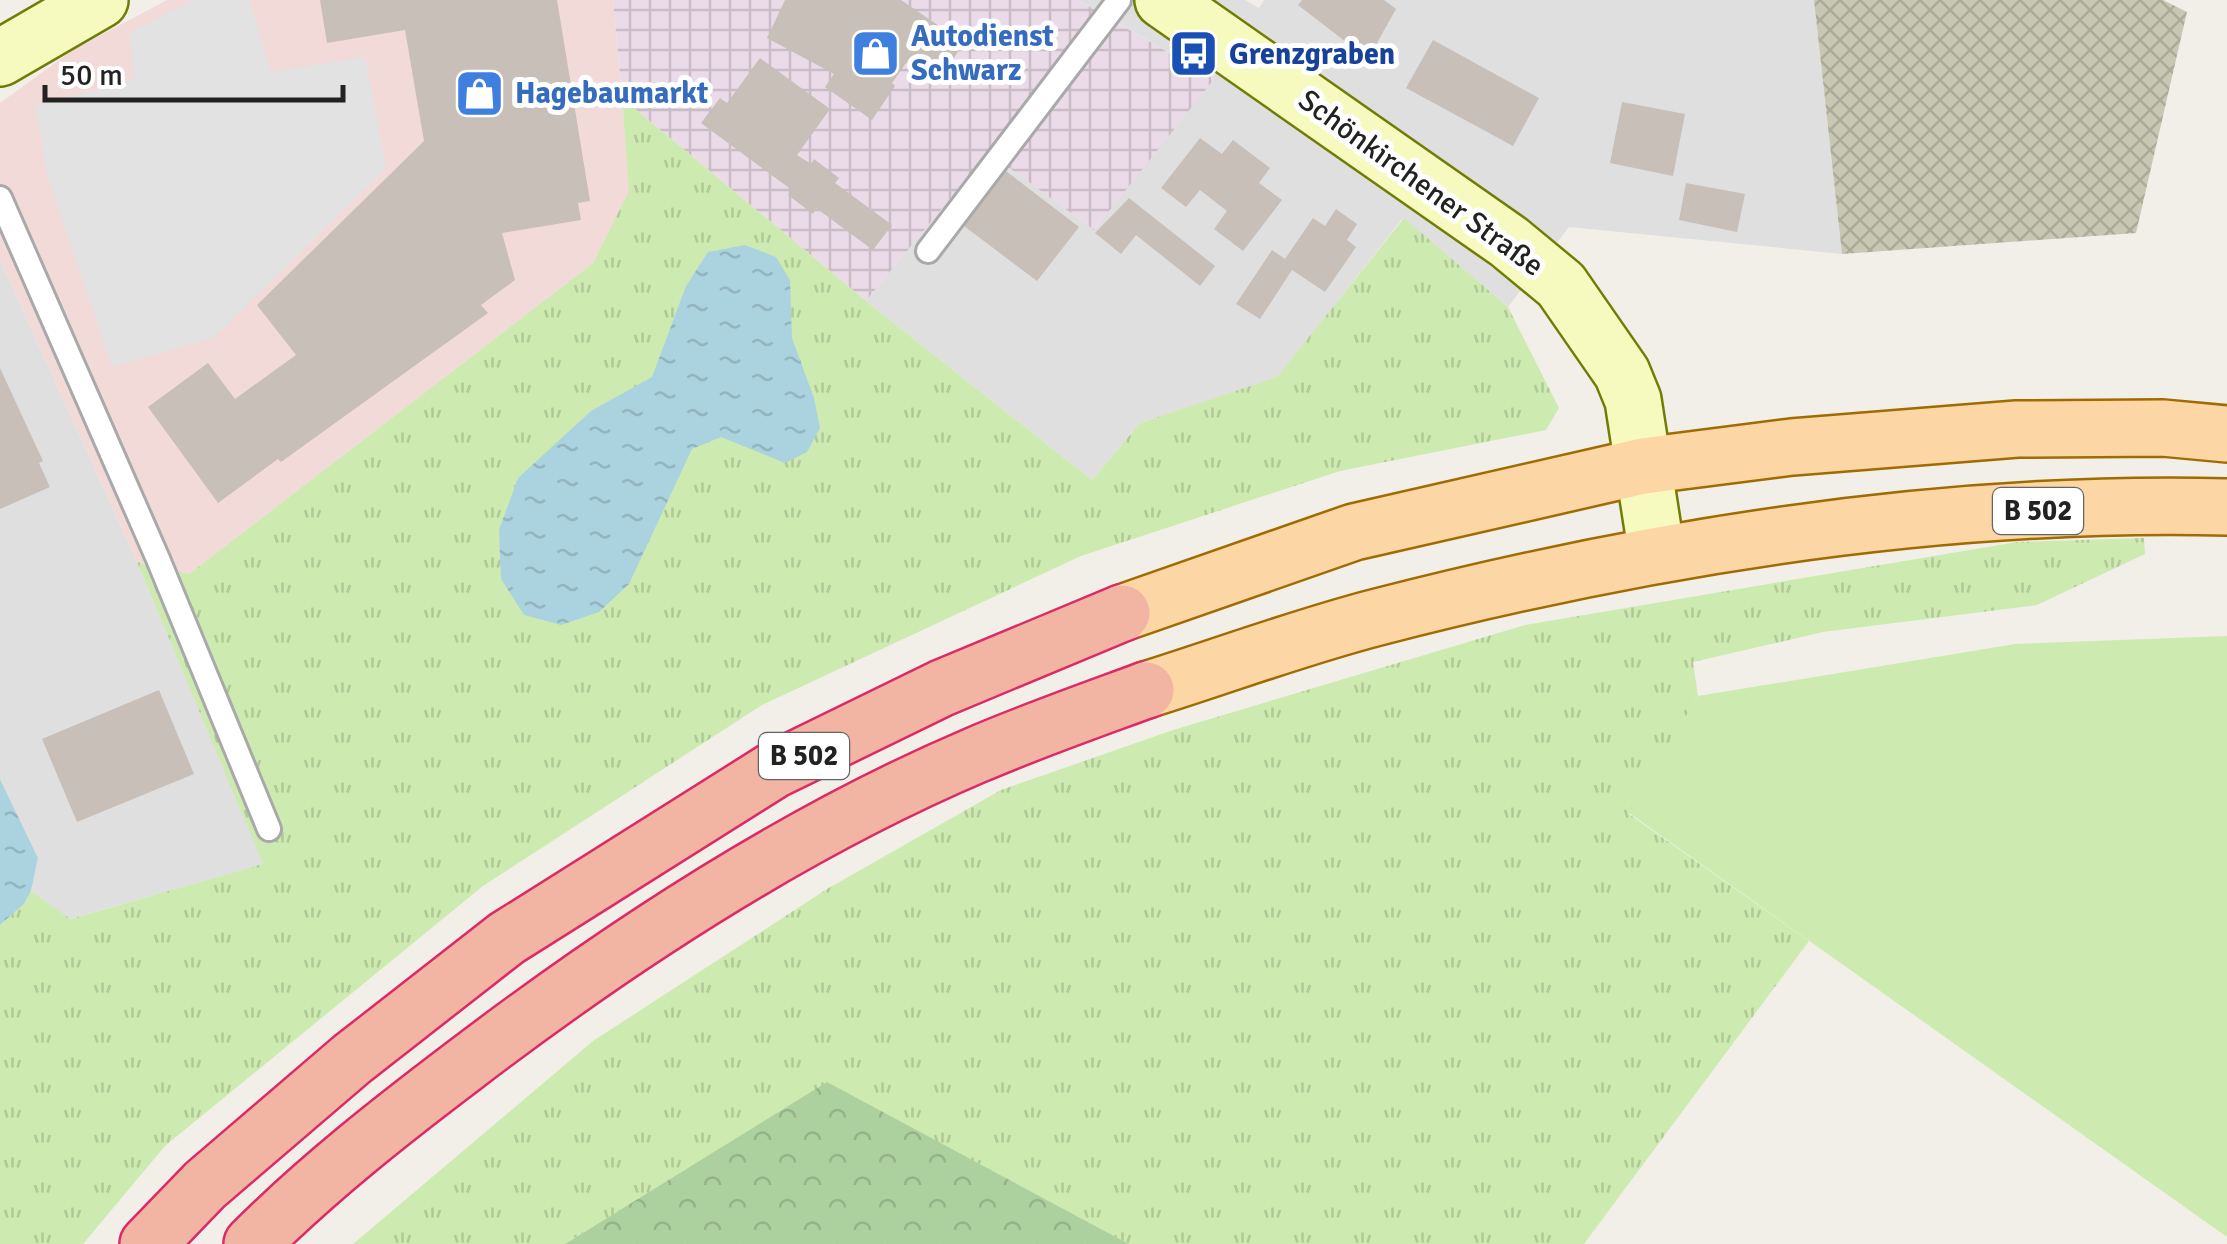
<svg xmlns="http://www.w3.org/2000/svg" width="2227" height="1244" font-family="Signika,sans-serif">
<style>
.residential{fill:#e0dfdf}
.commercial{fill:#f2dad9}
.industrial{fill:url(#industrial-grid)}
.construction{fill:url(#construction-cross-hatch)}
.grass{fill:url(#grass-tufts)}
.forest{fill:url(#forest-crowns)}
.garden{fill:#cdebb0}
.parking{fill:#e2e2e2}
.water{fill:url(#water-ripples)}
.building{fill:#c7bfb8}
.lines{fill:none;stroke-linecap:round;stroke-linejoin:round}
.service-casing{stroke:#a9a9a9;stroke-width:28}
.secondary-casing{stroke:#707d05;stroke-width:60}
.primary-casing{stroke:#a06b00;stroke-width:60}
.trunk-casing{stroke:#dc2a67;stroke-width:60}
.service{stroke:#fff;stroke-width:22}
.secondary{stroke:#f7fabf;stroke-width:55}
.primary{stroke:#fcd6a4;stroke-width:55}
.trunk{stroke:#f2b4a3;stroke-width:55}
.labels{text-anchor:middle;dominant-baseline:central;stroke-width:10;stroke-linejoin:round;paint-order:stroke}
.shield{fill:#fff;stroke:#646464;stroke-width:2.5}
.shield-label{font-size:28px;font-weight:bold;fill:#222}
.shop-label{font-size:30px;font-weight:bold;fill:#366cbe;stroke:#fff;text-anchor:start}
.transit-label{font-size:30px;font-weight:bold;fill:#164399;stroke:#fff;text-anchor:start}
.street-label{font-size:30px;fill:#222;stroke:#fff}
</style>
<defs>
<pattern id="industrial-grid" width="8" height="8" patternUnits="userSpaceOnUse" patternTransform="scale(2.5)"><rect width="8" height="8" fill="#ebdbe8"/><path d="M0 4h8M4 0v8" fill="none" stroke="#c9bcc7"/></pattern>
<pattern id="construction-cross-hatch" width="8" height="8" patternUnits="userSpaceOnUse" patternTransform="scale(2.5)"><rect width="8" height="8" fill="#c7c7b4"/><path d="M0 0l8 8M0 8l8-8" fill="none" stroke="#abab9a"/></pattern>
<pattern id="grass-tufts" width="24" height="20" patternUnits="userSpaceOnUse" patternTransform="scale(2.5)"><rect width="24" height="20" fill="#cdebb0"/><path d="M3 7l-1-3M5 7V3M7 7l1-3M15 17l-1-3M17 17v-4M19 17l1-3" fill="none" stroke="#b0c997"/></pattern>
<pattern id="forest-crowns" width="20" height="18" patternUnits="userSpaceOnUse" patternTransform="scale(2.5)"><rect width="20" height="18" fill="#add19e"/><path d="M2 6a3 3 0 1 1 6 0M12 15a3 3 0 1 1 6 0" fill="none" stroke="#95b388"/></pattern>
<pattern id="water-ripples" width="26" height="14" patternUnits="userSpaceOnUse" patternTransform="scale(2.5)"><rect width="26" height="14" fill="#aad3df"/><path d="M2 4q2-2 4 0t4 0M15 11q2-2 4 0t4 0" fill="none" stroke="#92b5bf"/></pattern>
</defs>
<rect width="100%" height="100%" fill="#f2efe9"/>
<path class="residential" d="M1078,0H1245L1259,8L1264,0H1814L1842,254L1569,227L1508,307L1403,218L1277,378L1140,423L1092,480L866,301L988,151L1094,230L1213,78Z
M0,260L137,562L264,864L69,919L31,891L38,858L0,779Z"/>
<path class="commercial" d="M167,0H613L630,191L593,263L189,574L137,562L0,260V103L73,50Z"/>
<path class="industrial" d="M613,0H1078L1214,79L1094,230L988,152L866,301L622,98Z"/>
<path class="construction" d="M1814,0H2163L2187,12L2136,233L1842,254Z"/>
<path class="grass" d="M622,98L866,301L1092,480L1140,423L1277,377L1404,218L1508,307L1559,408L1546,430L1340,471L1081,556L762,705L483,886L165,1146L83,1244H0V925L24,904L31,891L70,919L263,864L137,562L189,574L593,263L629,191Z
M2144,538L2145,554L2037,605L1823,632L1693,662L1698,696L1629,814L1809,941L1584,1244H1129L827,1083L565,1244H353L593,1041L827,889L1001,790L1173,730L1525,625L2017,542Z"/>
<path class="forest" d="M827,1082L1129,1244H565Z"/>
<path class="garden" d="M2227,636V1237L1629,813L1698,696L2015,644Z"/>
<path class="parking" d="M192,0H249L271,72L365,57L386,168L215,337L112,367L47,174L36,106L135,80L129,33Z"/>
<path class="water" d="M745,245L776,257L790,280L792,338L814,398L820,428L807,452L785,463L721,437L692,449L629,584L599,612L561,625L524,615L501,579L499,530L518,478L591,411L652,377L686,286L708,252Z
M0,779L38,858L31,891L24,904L0,925Z"/>
<path class="building" d="M320,0H557L590,201L578,203L581,220L502,233L515,280L481,305L488,313L281,462L278,459L218,503L148,407L208,363L235,399L296,355L257,305L424,141L405,30L327,43Z
M785,0H901L964,43L936,84L906,63L892,83L895,86L872,120L825,87L834,74L767,38Z
M1302,0H1384L1396,9L1368,59L1298,5Z
M1433,40L1539,98L1513,146L1406,88Z
M760,58L830,109L797,155L811,164L814,159L839,178L835,183L892,225L873,250L816,208L813,214L788,195L792,190L701,123L720,98L727,103Z
M1622,102L1685,114L1673,176L1610,163Z
M1200,138L1222,154L1233,140L1270,168L1259,183L1282,200L1243,251L1214,229L1227,211L1200,190L1186,207L1161,188Z
M1002,168L1079,227L1037,281L960,223Z
M1686,183L1745,194L1737,232L1679,220Z
M1129,198L1215,266L1200,286L1136,235L1121,254L1095,233Z
M1336,209L1357,224L1347,240L1356,247L1325,292L1292,270L1260,319L1236,304L1272,250L1285,259L1313,218L1325,226Z
M0,368L43,461L39,463L50,487L0,509Z
M159,690L194,774L77,822L42,739Z"/>
<g class="lines">
<defs>
<path id="service" d="M0,198L158,559L269,829
M928,251L1119,0"/>
<path id="secondary" d="M1163,0L1509,242L1561,285L1622,373L1633,400L1657,555
M0,58L100,0"/>
<path id="primary" d="M1122,613L1354,532L1643,466L1792,447L2017,429L2163,428L2227,434
M1146,690C1223,666 1300,637 1378,617C1653,546 1942,500 2227,507"/>
<path id="trunk" d="M148,1244L205,1185L352,1059L507,938L774,770L942,688L1122,613
M252,1244C318,1178 392,1120 466,1064C622,945 795,832 976,755C1032,731 1089,711 1146,690"/>
</defs>
<use href="#service" class="service-casing"/>
<use href="#secondary" class="secondary-casing"/>
<use href="#primary" class="primary-casing"/>
<use href="#trunk" class="trunk-casing"/>
<use href="#service" class="service"/>
<use href="#secondary" class="secondary"/>
<use href="#primary" class="primary"/>
<use href="#trunk" class="trunk"/>
</g>
<defs>
<symbol id="shop-square" viewBox="-11 -11 22 22"><rect x="-9" y="-9" width="18" height="18" rx="4" fill="#3f7fe0" stroke="#fff"/><path d="M-5-2.5h2.3a2.7 3.5 0 0 1 5.4 0H5L5.5 6h-11ZM-1.5-2.5h3a1.5 2.3 0 0 0-3 0Z" fill="#fff"/></symbol>
<symbol id="bus-square" viewBox="-11 -11 22 22"><rect x="-9" y="-9" width="18" height="18" rx="4" fill="#1a4fb4" stroke="#fff"/><path d="M-5-6H5V4H4V6H2V4H-2V6H-4V4H-5ZM-3.5-4V0h7V-4ZM-3.5 1.2v1.5H-2V1.2ZM2 1.2v1.5H3.5V1.2Z" fill="#fff"/></symbol>
</defs>
<g fill-rule="evenodd">
<use href="#shop-square" x="848" y="26" width="55" height="55"/>
<use href="#bus-square" x="1166" y="26" width="55" height="55"/>
<use href="#shop-square" x="452" y="66" width="55" height="55"/>
</g>
<g class="labels">
<g class="shield">
<rect x="1993" y="488" width="90" height="46" rx="8"/>
<rect x="759" y="733" width="90" height="46" rx="8"/>
</g>
<g class="shield-label">
<text x="2038" y="511">B 502</text>
<text x="804" y="756">B 502</text>
</g>
<g class="shop-label">
<text x="911" y="36">Autodienst<tspan x="911" dy="34">Schwarz</tspan></text>
<text x="515" y="93">Hagebaumarkt</text>
</g>
<g class="transit-label">
<text x="1229" y="54">Grenzgraben</text>
</g>
<g class="street-label">
<text transform="translate(1421 183) rotate(36)">Schönkirchener Straße</text>
</g>
</g>
<path d="M45 85v15h298v-15" fill="none" stroke="#222222" stroke-width="5"/>
<text x="60" y="85" font-size="30" fill="#222222" stroke="#ffffff" stroke-width="8" paint-order="stroke">50 m</text>
</svg>
